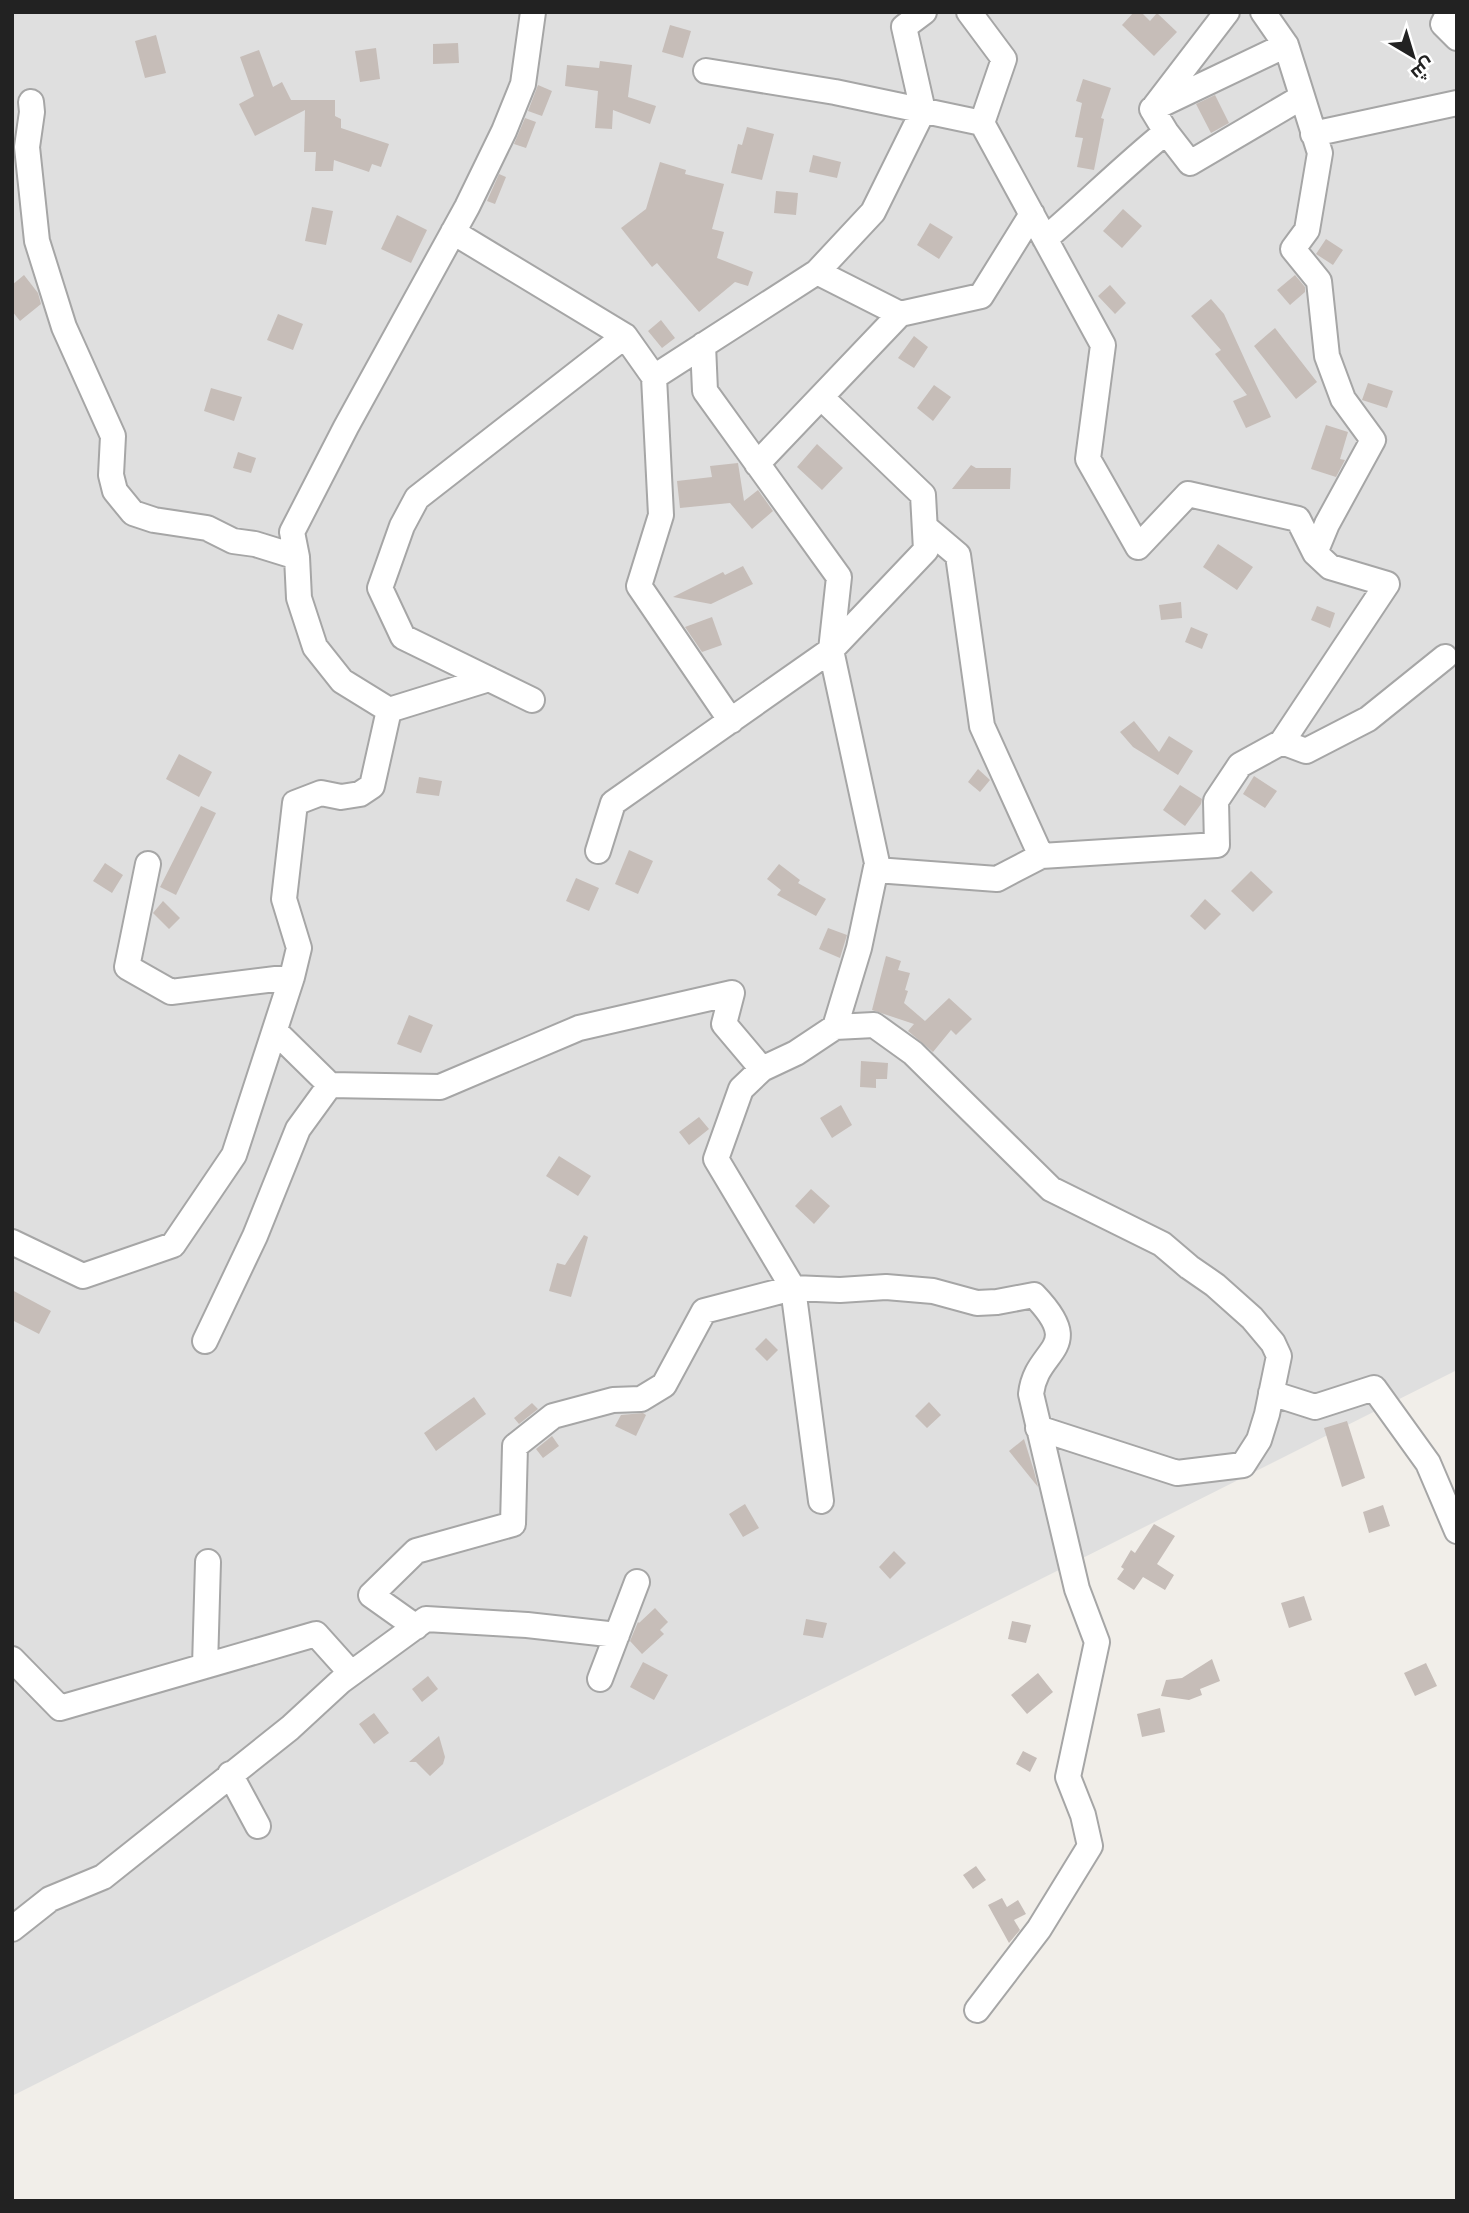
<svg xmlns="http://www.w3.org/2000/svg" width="1469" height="2213" font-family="'Source Sans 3',Cairo,sans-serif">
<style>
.residential{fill:#dfdfdf}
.building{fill:#c6bdb8}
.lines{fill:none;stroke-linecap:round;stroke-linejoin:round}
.minor-casing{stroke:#a6a6a6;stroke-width:28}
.minor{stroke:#fff;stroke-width:24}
</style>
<rect width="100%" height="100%" fill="#f1eee9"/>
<path class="residential" d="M12,12H1457V1370L12,2096Z"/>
<path class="building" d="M1134,12H1141L1150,21L1157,13L1177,32L1154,56L1122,25Z
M670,25L691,31L683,58L662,52Z
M156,35L166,73L145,78L135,41Z
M458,43L459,63L433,64V44Z
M376,48L380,79L360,82L355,51Z
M259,50L273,87L282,82L291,100H335V116L341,119V128L389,144L381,167L372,164L369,172L334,160L333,171H315L316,152H304L305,110L255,136L239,104L254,96L240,57Z
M600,61L632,65L628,97L656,106L650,124L613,110L612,129L595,128L598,91L565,86L567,65L599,68Z
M1083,79L1111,88L1101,118L1104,119L1094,170L1077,167L1083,138L1075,137L1082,103L1076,101Z
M538,85L552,91L542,116L528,111Z
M1215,95L1229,123L1211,133L1196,104Z
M525,118L536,122L526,148L514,144Z
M747,127L774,134L762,180L731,173L738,144L742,145Z
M813,155L841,162L837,178L809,172Z
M660,162L686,170L685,174L724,184L712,229L724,232L717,258L753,272L748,286L735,282L699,312L657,263L652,267L621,228L646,209Z
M499,174L506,177L495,204L487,201Z
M776,191L798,193L796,215L774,213Z
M312,207L333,211L326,245L305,241Z
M1123,209L1142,226L1122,248L1103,231Z
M397,215L427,230L411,263L381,249Z
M930,223L953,237L939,259L917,245Z
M1326,239L1343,250L1333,265L1316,254Z
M24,275L38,293L41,304L20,321L12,311V285Z
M1295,275L1305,287V292L1290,305L1277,290Z
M1110,285L1126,303L1115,314L1098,296Z
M1211,299L1224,314L1271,417L1246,428L1233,401L1247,395L1215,354L1221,350L1191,316Z
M278,314L303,324L293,350L267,340Z
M661,320L675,338L662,348L648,331Z
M1275,328L1317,382L1296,399L1254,346Z
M914,336L928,347L914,368L898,358Z
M1368,383L1393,391L1387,408L1362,400Z
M934,385L951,397L933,421L917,408Z
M211,388L242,397L234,421L204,411Z
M1326,425L1348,432L1340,459L1345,460L1336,477L1311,469Z
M817,444L843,468L822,490L797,467Z
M238,452L256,458L251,473L233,468Z
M738,463L744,501L758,490L773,511L752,529L730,503L680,508L677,481L712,477L710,466Z
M971,465L976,468H1011L1010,489H952Z
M1218,544L1253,567L1237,590L1203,567Z
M743,566L753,584L711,604L673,597L723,572L725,575Z
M1181,602L1182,618L1161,620L1159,605Z
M1317,606L1335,613L1330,628L1311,620Z
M712,617L722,645L702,652L685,627Z
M1191,627L1208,634L1202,649L1185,642Z
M1134,721L1159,752L1169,736L1193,751L1178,775L1133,747L1120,732Z
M179,754L212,772L199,797L166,779Z
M978,769L990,780L980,792L968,782Z
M1254,776L1277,791L1265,808L1243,794Z
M419,777L442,781L439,796L416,793Z
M1180,785L1202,799L1201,804L1185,826L1163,810Z
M201,806L216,813L176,895L160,887Z
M629,850L653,861L638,894L615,884Z
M105,863L123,875L112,893L93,881Z
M779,864L800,880L798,883L826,899L816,916L777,895L781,890L767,879Z
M1251,871L1273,892L1253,912L1231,891Z
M576,878L599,888L589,911L566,901Z
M1205,899L1221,914L1205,930L1190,916Z
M163,901L180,918L169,929L153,913Z
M828,928L847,935L840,958L819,949Z
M886,956L901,961L898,970L910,973L905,990L908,991L904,1003L925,1021L949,998L972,1019L956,1035L951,1030L933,1052L908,1031L914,1024L872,1010Z
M409,1015L433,1025L421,1053L397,1044Z
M861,1061L888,1063L887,1079H876V1088L860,1087Z
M841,1105L852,1125L832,1138L820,1118Z
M699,1117L709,1129L689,1145L679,1132Z
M559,1156L591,1176L578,1196L546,1176Z
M811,1189L830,1206L814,1224L795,1206Z
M584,1235L588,1237L571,1297L549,1291L557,1263L565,1265Z
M12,1290L51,1311L39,1334L12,1320Z
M766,1338L778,1350L767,1361L755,1349Z
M474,1397L486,1414L436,1451L424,1433Z
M929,1402L941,1415L927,1428L915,1416Z
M532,1403L538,1409L519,1424L514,1418Z
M643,1413L646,1415L636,1436L615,1426L621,1415Z
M1347,1421L1365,1478L1342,1487L1324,1428Z
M552,1436L559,1446L543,1458L536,1449Z
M1024,1439L1034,1471L1038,1487L1009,1451Z
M745,1504L759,1528L743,1537L729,1514Z
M1383,1505L1390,1526L1369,1533L1363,1512Z
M1154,1524L1175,1536L1157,1564L1174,1575L1165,1590L1143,1577L1134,1590L1117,1579L1124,1569L1121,1567L1131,1550L1135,1553Z
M894,1551L906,1563L890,1579L879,1567Z
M1304,1596L1312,1620L1289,1628L1281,1603Z
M655,1608L668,1622L660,1630L664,1634L642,1654L630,1641L638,1622L639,1623Z
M806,1619L827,1623L823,1638L803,1635Z
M1012,1621L1031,1625L1026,1643L1008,1639Z
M1212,1659L1220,1681L1200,1689L1202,1695L1189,1700L1161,1696L1166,1680L1182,1678Z
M643,1662L668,1675L654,1700L630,1687Z
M1426,1663L1437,1686L1415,1696L1404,1673Z
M1038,1673L1053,1692L1027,1714L1011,1695Z
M428,1676L438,1689L422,1702L412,1689Z
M1160,1708L1165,1732L1142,1737L1137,1714Z
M374,1713L389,1733L374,1744L359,1724Z
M439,1736L445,1757L443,1764L430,1776L416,1762H409Z
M1023,1751L1037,1758L1030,1772L1016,1764Z
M976,1866L986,1880L973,1889L963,1875Z
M1002,1898L1007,1907L1018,1900L1026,1914L1014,1920L1020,1930L1009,1943L988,1905Z"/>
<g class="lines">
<defs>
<path id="minor" d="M969,12L1004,59L982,123
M1263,12L1286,45L1320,153L1307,230L1293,249L1319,281L1327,356L1343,399L1373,440L1327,524L1315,553
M1449,12L1443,24L1457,38
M706,71L835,92L982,123L1103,345L1088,459L1138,547L1188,494L1298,519L1315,553L1330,567L1387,584L1282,742L1306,751L1368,719L1445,657
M31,102L32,112L27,147L37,241L64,327L113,436L111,475L115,491L133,513L154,520L207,528L233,541L255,544L297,557
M1155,106L1227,12
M1166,132L1152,109L1286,45
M1313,134L1457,103
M453,232L625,336L654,377L661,515L639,586L731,721
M1045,239C1086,204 1124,166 1166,132L1190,163L1302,97
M817,272L900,314L981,296L1032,214
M654,377L817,272L873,212L923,111L904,27L924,12
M757,464L900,314
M925,527L958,555L982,726L1041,856
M532,700L403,637L380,588L402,526L417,498L625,336
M389,710L489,679
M598,851L613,803L831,650L839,577L705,391L703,345
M148,864L127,967L171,992L292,977
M876,870L997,879L1041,856L1217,845L1216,801L1240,765L1282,742
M835,1027L874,1025L913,1053L1051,1189L1162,1244L1189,1267L1215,1285L1252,1318L1273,1343L1279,1356L1267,1414L1259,1440L1243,1465L1177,1473L1038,1428
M275,1031L330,1085L440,1087L579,1028L732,993L724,1024L762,1069
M12,1242L83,1276L173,1245L234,1155L292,977L299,948L284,899L295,803L321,793L341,797L360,794L372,786L389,710L342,681L315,647L299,598L297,557L292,532L346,427L467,207L504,131L523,84L533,12
M205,1341L255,1236L298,1129L330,1085
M1271,1393L1315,1407L1374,1388L1428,1463L1457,1531
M821,1501L793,1288L716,1159L741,1089L762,1069L796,1053L835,1027L859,948L877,863L831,650L926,550L923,495L821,397
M416,1627L371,1595L416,1551L513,1524L515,1446L553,1416L613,1400L641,1399L664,1385L704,1311L793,1288L840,1290L886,1287L933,1291L977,1303L997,1302L1034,1295C1087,1350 1036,1347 1031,1394L1077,1589L1097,1642L1068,1777L1083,1815L1090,1846L1039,1929L977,2010
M12,1659L60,1708L316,1634L351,1673
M205,1666L208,1562
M600,1679L637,1582
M230,1774L258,1826
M12,1929L50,1899L103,1877L290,1728L341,1681L426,1619L527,1625L617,1635"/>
</defs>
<use href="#minor" class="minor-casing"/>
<use href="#minor" class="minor"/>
</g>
<rect width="1469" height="2213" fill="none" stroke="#222222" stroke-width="28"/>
<g transform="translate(1413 56) rotate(142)" stroke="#ffffff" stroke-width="5" paint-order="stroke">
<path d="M0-5L12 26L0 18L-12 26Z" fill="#222222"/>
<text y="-10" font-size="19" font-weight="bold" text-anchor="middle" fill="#222222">ش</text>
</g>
</svg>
